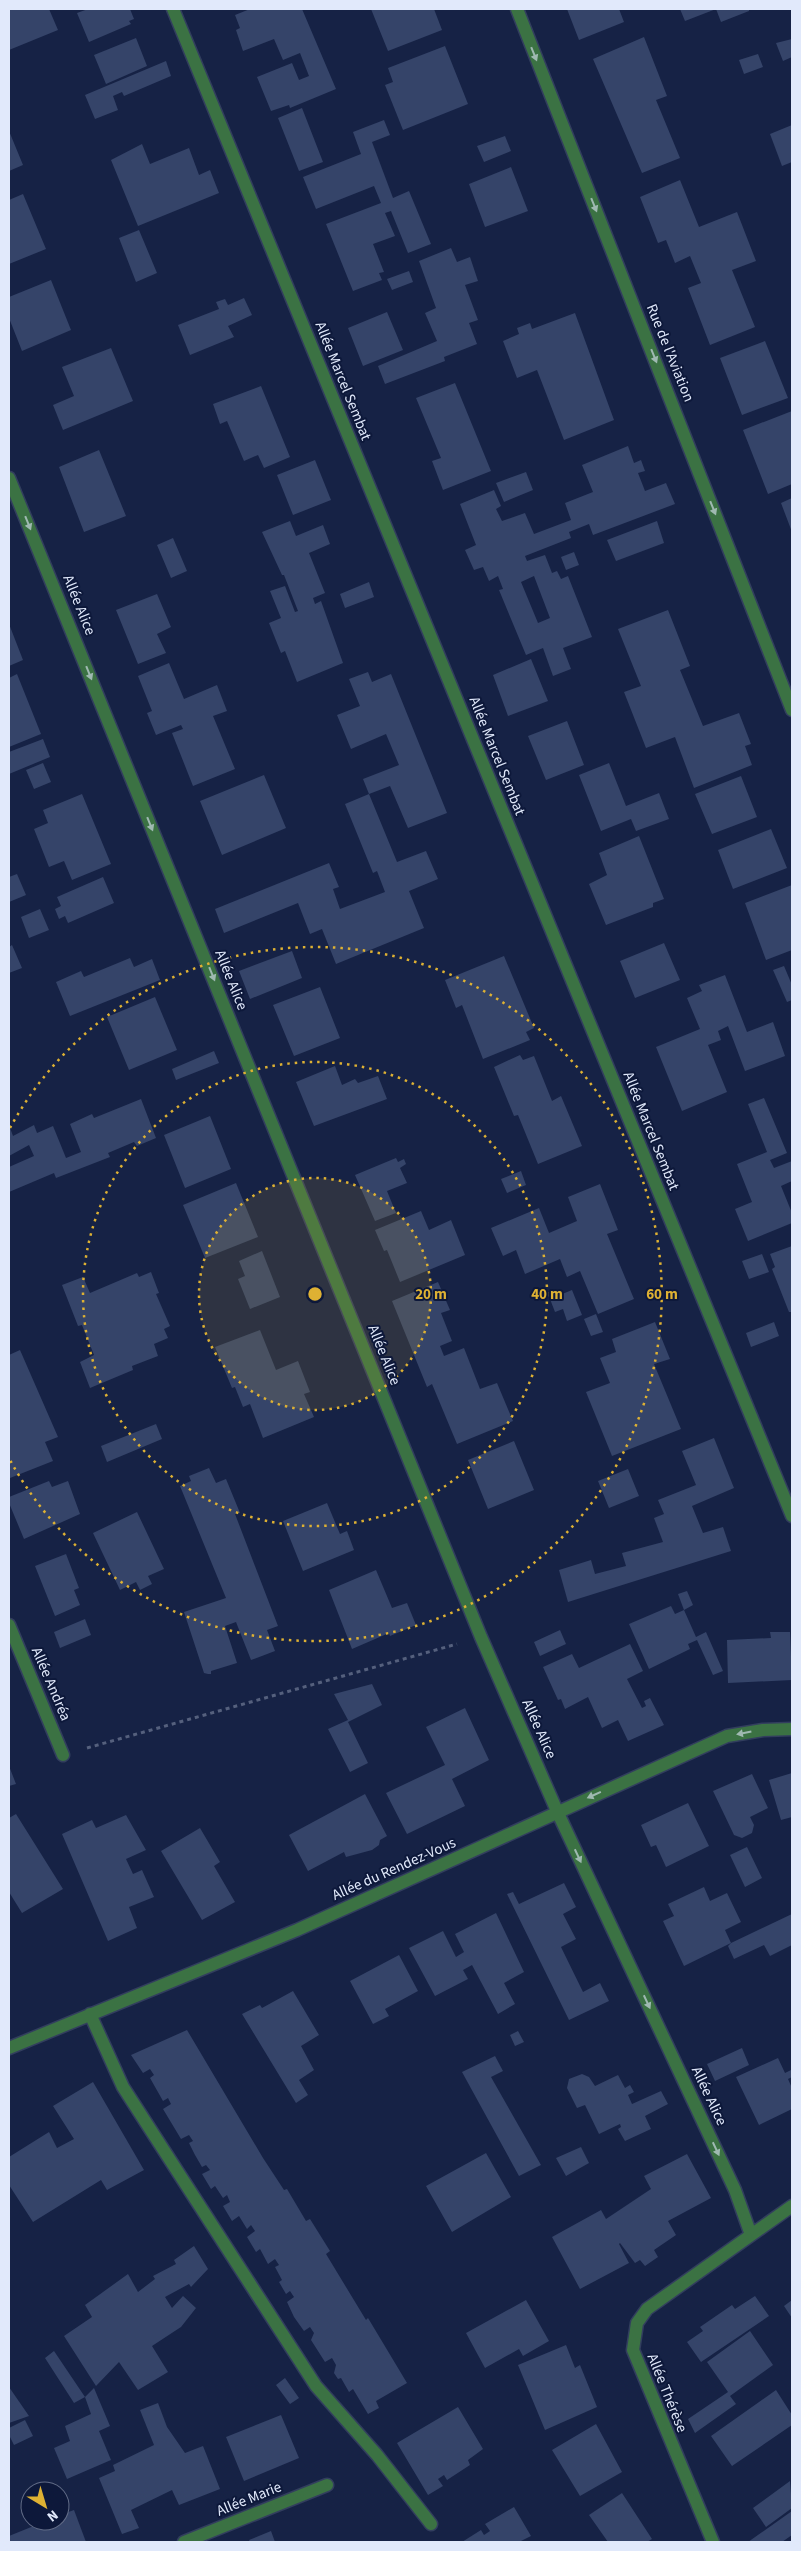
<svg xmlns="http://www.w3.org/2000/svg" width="801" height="2551" font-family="'Source Sans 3',sans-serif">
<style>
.building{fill:#354469;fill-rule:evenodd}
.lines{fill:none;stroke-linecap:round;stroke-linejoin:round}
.minor-casing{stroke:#323e5e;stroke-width:15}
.path{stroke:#55607d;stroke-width:3;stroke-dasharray:4 4;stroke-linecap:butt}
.minor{stroke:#3b7243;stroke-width:12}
.oneway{fill:#9fb9b1}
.ring{fill:none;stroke:#deb133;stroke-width:2.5;stroke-dasharray:2.5 5}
.labels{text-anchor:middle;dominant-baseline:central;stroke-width:4;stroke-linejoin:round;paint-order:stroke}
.street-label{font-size:15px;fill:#e1e9fb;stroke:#0d183a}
.centre{fill:#deb133;stroke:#0d183a;stroke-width:2.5}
.ring-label{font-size:15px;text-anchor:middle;font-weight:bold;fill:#deb133;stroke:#0d183a;stroke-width:4;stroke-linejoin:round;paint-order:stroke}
</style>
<rect width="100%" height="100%" fill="#162245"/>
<path class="building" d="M9,9H49L58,30L9,50Z
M88,9H130L134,19L129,21L131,24L89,42L77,13Z
M250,9H302L336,89L290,108L289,105L271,111L257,77L292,63L299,80L309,76L300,53L283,60L274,39L243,51L236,30L240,28L235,15Z
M371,9H434L442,30L388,51Z
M567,9H619L624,22L579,40Z
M680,9H749V11L721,22L716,9L685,21Z
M644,37L667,96L656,100L680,158L642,173L593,59Z
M136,38L147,66L106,84L94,55Z
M792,39V57L783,61L776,43Z
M445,46L468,104L403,130L385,85L393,82L388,68Z
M758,54L763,67L744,74L739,60Z
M166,61L171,76L124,96L122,92L113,96L118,110L95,119L85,95Z
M302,108L323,162L299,171L278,118Z
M384,120L390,135L372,142L393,198L409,191L431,244L408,253L391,211L385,213L395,236L373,244L384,272L379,273L382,280L353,291L326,224L381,203L374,186L316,209L303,177L361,154L353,132Z
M792,125V162L782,166L770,134Z
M9,131L23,165L9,171Z
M505,136L511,151L484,162L477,146Z
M142,144L150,164L189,148L199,175L210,170L219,193L138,226L111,160Z
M511,167L528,211L485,227L469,184Z
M680,180L699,227L737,212L756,261L732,270L755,327L710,345L688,288L701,283L690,256L675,263L666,240L658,243L640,197Z
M23,194L46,249L9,264V200Z
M139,230L157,273L136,282L119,238Z
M451,248L457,262L470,257L478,281L465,285L478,320L469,323L477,344L444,357L445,361L385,384L378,366L437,341L425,313L436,308L419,261Z
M409,271L413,282L392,290L387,279Z
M51,280L71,330L22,351L9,318V297Z
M244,298L252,315L228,326L234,337L190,355L178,325L219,309L216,302L225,299L228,305Z
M387,312L403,350L363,366L348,328Z
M575,313L614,420L564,440L537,370L517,378L503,341L519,334L517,328L530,323L532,329Z
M765,341L788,398L742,415L720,358Z
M111,348L133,401L63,430L53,405L74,396L62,367Z
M455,383L491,471L443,490L432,461L441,458L416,398Z
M261,386L290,457L264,468L258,455L244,461L227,421L220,424L213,404Z
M792,411V484L768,494L743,430Z
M628,446L634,463L641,460L645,471L638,473L645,491L666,483L675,504L593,535L589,524L569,532L571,538L525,556L527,561L545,555L552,573L557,571L561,579L568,576L592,637L563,648L571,669L553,676L543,648L526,655L499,590L503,589L498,576L489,581L483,567L474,570L465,550L476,545L460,504L494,490L501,506L496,509L502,521L525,513L534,534L571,520L565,503L593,492L582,465ZM534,576L550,618L538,623L521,582Z
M99,450L126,516L84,532L59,467Z
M315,460L331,500L293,515L277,475Z
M526,472L533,490L504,502L496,483Z
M792,498V532L781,503Z
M290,521L296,536L323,525L330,544L309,553L325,593L313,598L315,604L321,601L343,663L297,682L285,651L281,653L269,623L281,618L270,591L285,586L295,612L298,611L284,575H282L262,532Z
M657,521L664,543L616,561L607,540Z
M173,538L187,571L171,578L157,545Z
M574,552L579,565L566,570L561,557Z
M369,582L374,597L345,608L340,594Z
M157,594L171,627L157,634L166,653L138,664L116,610Z
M668,610L690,666L680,670L703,726L739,713L751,744L745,746L752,765L694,788L675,737L646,748L624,692L641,686L618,629Z
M9,624L23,660L9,666Z
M531,659L548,701L508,716L493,675Z
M169,663L184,699L217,685L227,711L213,716L235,769L193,786L172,733L183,729L181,725L156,735L147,713L152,711L138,676Z
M368,672L372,682L391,674L447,813L408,828L390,786L369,794L363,779L399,765L386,734L351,749L337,715L360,706L349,679Z
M17,674L41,734L9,747V678Z
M567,721L584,765L546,780L528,736Z
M43,739L50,757L9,774V752Z
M43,763L51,782L34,789L26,770Z
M609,763L626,806L659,793L669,819L636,831L631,819L601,831L579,775Z
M264,775L286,828L222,855L200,801Z
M741,776L757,817L712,834L695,794Z
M82,794L111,864L72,880L64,861L49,867L34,829L48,823L43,810Z
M369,794L397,862L426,851L438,879L409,891L424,928L336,964L322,929L310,934L298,903L224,933L215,909L329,863L339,887L333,889L340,909L385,892L377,871L373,873L345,804Z
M771,829L787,868L733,889L718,850Z
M639,836L664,899L653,903V907L606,925L589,884L607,875L599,853Z
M17,874L26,895L9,902V877Z
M103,877L114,903L68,923L65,916L59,919L55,909L61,906L57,897Z
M792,885V950L766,960L745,903Z
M40,909L49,930L29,938L21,917Z
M664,943L680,980L635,998L620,961Z
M12,945L22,968L9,973V947Z
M292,951L302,978L250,999L239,971Z
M504,956L534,1028L526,1032L530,1040L483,1059L462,1005L456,1008L445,980Z
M130,958L134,967L152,959L160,980L70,1016L56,982L81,971L84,977Z
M784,966L792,985V1000L787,1002L773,970Z
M725,975L747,1032L773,1022L785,1056L745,1071L728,1026L718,1031L721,1040L708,1045L727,1092L682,1111L656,1047L700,1029L687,998L702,991L699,985Z
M320,987L340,1038L294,1056L273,1005Z
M155,997L177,1050L129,1070L107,1017Z
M214,1051L219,1063L176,1080L172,1069Z
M520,1055L523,1060L534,1056L552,1101L561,1096L582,1146L538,1164L518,1115L514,1116L494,1067Z
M335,1066L342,1085L355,1079L358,1083L378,1076L387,1099L314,1126L296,1082Z
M764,1098L787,1153L770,1160L774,1168L792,1161V1181L781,1186L792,1213V1223L748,1241L735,1209L752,1202L737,1164L767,1152L748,1104Z
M141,1099L156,1138L137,1146L134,1142L108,1153L110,1157L56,1178L54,1173L9,1192V1167L34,1156L29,1145L9,1156V1125L13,1136L34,1125L37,1133L53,1126L66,1158L81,1152L70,1124L92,1114L94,1118Z
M210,1116L231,1169L185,1188L164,1135Z
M396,1158L398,1162L404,1159L406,1164L400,1168L407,1183L387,1191L396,1213L375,1221L355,1175Z
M521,1171L526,1185L507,1193L501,1179Z
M236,1183L258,1237L205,1258L183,1205Z
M600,1184L618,1230L607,1234L634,1299L598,1314L580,1271L567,1277L560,1259L525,1274L516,1250L503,1256L491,1228L539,1208L549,1233L577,1221L568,1197Z
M421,1211L429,1230L451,1220L465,1255L400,1282L387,1250L384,1251L375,1230Z
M792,1246V1312H789L772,1269L775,1267L770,1254Z
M262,1251L280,1297L250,1309L238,1279L245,1276L239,1261Z
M762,1254L769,1272L749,1279L742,1261Z
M151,1272L159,1293L156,1294L170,1326L164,1329L168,1338L154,1344L158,1356L132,1366L133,1370L90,1388L80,1362L94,1355L82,1325L78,1326L62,1285L83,1277L90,1293L137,1273L139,1277Z
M438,1282L450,1310L441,1313L452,1341L440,1346L444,1356L464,1348L480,1389L497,1383L513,1421L457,1444L432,1384L427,1387L392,1301Z
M572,1290L582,1315L567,1321L563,1309L555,1312L550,1299Z
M596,1314L603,1332L591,1336L584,1319Z
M655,1322L670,1359L654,1364L681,1429L612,1456L586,1392L610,1383L600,1358L616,1352L612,1339Z
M774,1322L779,1336L751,1347L746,1333Z
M260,1330L276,1370L298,1361L310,1392L304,1394L314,1417L263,1438L250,1404L243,1407L235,1387L232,1388L215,1347Z
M20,1350L58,1437L45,1442L53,1461L10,1478L9,1355Z
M156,1424L162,1439L107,1462L101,1446Z
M714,1438L734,1488L692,1506L703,1533L723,1527L731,1551L568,1602L559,1570L591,1560L595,1574L626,1566L622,1553L663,1542L654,1518L664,1514L658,1500L696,1485L682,1451Z
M514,1441L534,1490L488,1509L468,1460Z
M209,1468L216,1483L226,1479L240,1513L235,1514L278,1626L267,1630L275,1651L251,1660L236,1622L225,1626L237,1663L211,1671V1674H208L204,1673L184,1612L226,1598L180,1486L191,1481L189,1476Z
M628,1469L639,1496L609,1508L598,1481Z
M49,1481L52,1487L68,1481L80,1514L24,1539L9,1503V1497Z
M327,1503L340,1534L347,1531L354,1550L303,1571L283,1521Z
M137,1512L164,1569L148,1576L152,1584L140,1590L136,1582L120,1590L93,1533Z
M66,1554L79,1588L74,1590L80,1605L55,1616L35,1566Z
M376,1570L392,1608L407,1603L416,1625L390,1636L389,1633L352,1649L329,1590Z
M687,1591L693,1605L684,1610L678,1594Z
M671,1606L675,1614L684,1610L696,1637L706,1632L723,1671L713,1675L697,1640L688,1644L690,1649L649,1669L629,1624Z
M85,1619L91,1635L60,1648L54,1632Z
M560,1630L566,1644L540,1656L534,1642Z
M770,1632H790L792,1680L728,1683L727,1640L771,1638Z
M630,1644L643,1671L627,1679L642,1708L646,1706L644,1701L650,1698L664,1725L628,1741L618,1720L602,1728L588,1697L565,1709L561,1699L558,1700L543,1667L572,1654L579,1668Z
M372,1684L382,1705L348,1722L368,1763L350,1772L328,1729L348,1720L334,1694Z
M465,1708L489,1760L452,1779L465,1806L407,1834L386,1793L445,1765L426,1727Z
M9,1766L16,1784L9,1786Z
M792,1773V1817L781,1820L769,1780Z
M752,1774L768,1808L750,1817L754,1825L752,1833L742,1838L734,1835L713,1791Z
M365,1794L387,1836L380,1840L379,1845L372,1850L346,1857L344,1852L308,1871L289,1835Z
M688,1803L709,1846L666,1867L656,1845L651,1847L641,1825Z
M16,1814L63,1889L22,1913L9,1892V1818Z
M126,1815L146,1850L126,1859L133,1874L142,1870L154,1897L129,1907L137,1928L108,1941L62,1834L92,1820L96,1828Z
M200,1828L220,1862L214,1866L235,1902L202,1920L161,1851Z
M747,1847L762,1878L745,1887L730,1855Z
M564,1883L576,1907L563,1914L576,1939L561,1947L583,1992L600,1983L609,2001L569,2020L507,1894L513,1892L519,1904Z
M704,1887L710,1901L727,1893L741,1922L725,1930L731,1943L792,1914V1945L770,1956L764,1945L734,1959L728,1946L731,1943L684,1966L663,1921L674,1916L668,1904Z
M496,1913L524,1972L504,1983L515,2004L498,2014L472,1965L463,1970L468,1979L435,1996L409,1948L443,1931L456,1957L464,1952L455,1934Z
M399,1955L418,1991L385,2009L389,2016L373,2024L350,1981Z
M293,1991L319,2035L301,2046L314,2070L299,2080L308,2095L296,2103L242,2014L260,2005L262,2008Z
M187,2030L263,2158L284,2190L287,2189L306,2221L310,2219L330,2251L326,2254L366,2320L368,2318L407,2383L376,2401L379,2408L368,2414L353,2389L349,2392L341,2378L338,2379L334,2373L336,2365L332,2358L325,2362L311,2340L314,2333L310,2327L304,2331L294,2317L287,2302L294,2297L290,2291L286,2294L279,2282L282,2280L275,2267L279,2265L275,2259L268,2264L260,2249L256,2252L247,2237L255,2231L251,2225L247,2229L239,2216L232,2221L223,2206L230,2202L227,2195L223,2198L215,2186L211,2189L202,2174L210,2170L206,2165L202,2167L195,2155L189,2143L193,2141L189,2135L181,2139L163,2109L171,2104L168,2098L163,2101L150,2078L154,2075L150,2069L143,2073L131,2055Z
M518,2031L524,2042L515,2046L510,2035Z
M742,2048L749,2065L715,2081L707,2064Z
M495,2056L503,2071L491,2077L541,2165L519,2176L462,2072Z
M778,2058L785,2073L791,2070L792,2073V2077L788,2079L792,2088V2109L759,2125L736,2077Z
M582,2074L589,2077L595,2086L618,2075L625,2088L630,2085L634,2092L628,2095L632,2104L661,2091L668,2104L645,2116L651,2129L625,2141L618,2129L621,2127L620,2124L599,2134L585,2105L577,2108L567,2088L569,2079Z
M93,2082L144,2170L107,2190L101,2180L33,2222L9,2185V2157L49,2132L57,2148L74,2139L53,2106Z
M581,2147L589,2163L566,2176L556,2158Z
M486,2153L511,2197L452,2232L426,2186Z
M687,2154L711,2198L668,2221L676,2235L654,2250L658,2257L645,2266L640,2260L635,2263L620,2243L619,2244L629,2263L580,2289L552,2237L601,2210L606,2219L651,2189L644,2176Z
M194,2246L208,2269L191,2287L189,2284L165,2297L172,2308L183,2296L196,2308L181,2327L152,2346L168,2372L138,2390L119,2362L96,2386L64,2336L92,2317L85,2305L128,2274L138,2292L155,2279L153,2276L176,2264L174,2260Z
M755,2296L769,2316L701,2362L687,2342L703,2331L700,2327L732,2305L735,2309Z
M526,2300L549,2341L523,2356L519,2349L485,2368L466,2333Z
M792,2300V2318L784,2306Z
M750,2331L773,2365L730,2396L736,2404L695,2433L688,2419L728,2392L707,2362Z
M566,2345L575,2368L580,2365L597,2407L545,2430L518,2365Z
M54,2351L85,2397L74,2403L45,2358Z
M285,2378L299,2398L290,2404L276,2385Z
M9,2387L29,2416L9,2423Z
M94,2388L110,2426L99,2431L111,2460L67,2479L54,2448L70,2441L65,2426L91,2414L85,2397Z
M776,2390L792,2415V2425L732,2466L711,2436Z
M158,2403L167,2427L185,2453L203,2446L220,2489L179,2505L172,2490L131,2510L139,2528L122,2534L99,2478L115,2471L113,2465L154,2445L140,2410Z
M458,2407L483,2449L468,2460L470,2465L447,2480L444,2475L438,2479L443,2486L428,2495L397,2443Z
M281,2415L299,2458L244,2481L226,2437Z
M25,2420L33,2436L14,2445L9,2435V2428Z
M596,2424L622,2472L580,2496L552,2450Z
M790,2481L792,2508L766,2527L753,2508Z
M622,2493L652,2539L647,2542H608L589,2515Z
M514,2507L531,2536L519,2542H462L481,2530L484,2535L490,2531L485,2524Z
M74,2510L86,2542H9V2536L46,2521H60V2515Z
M792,2511V2535L782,2542H748Z
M271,2531L275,2542H250L249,2540Z"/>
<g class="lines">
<defs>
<path id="minor" d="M173,9L792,1516
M517,9L792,710
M9,478L481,1637L557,1811L735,2190L751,2235
M9,1625L63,1755
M90,2014L123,2087L316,2386L377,2455L431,2524
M9,2048L297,1930L727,1736L763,1730L792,1729
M184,2542L327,2485
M713,2542L633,2350L637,2323L647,2309L792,2206"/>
</defs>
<use href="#minor" class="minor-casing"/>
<path class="path" d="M87,1748L457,1644"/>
<use href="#minor" class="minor"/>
</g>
<defs><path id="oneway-solid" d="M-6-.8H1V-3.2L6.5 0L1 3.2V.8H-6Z" transform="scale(1.25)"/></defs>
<g class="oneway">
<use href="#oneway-solid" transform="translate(534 54) rotate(68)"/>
<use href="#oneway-solid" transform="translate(594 205) rotate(68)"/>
<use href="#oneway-solid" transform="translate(654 356) rotate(68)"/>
<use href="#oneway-solid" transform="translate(713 508) rotate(68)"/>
<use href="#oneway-solid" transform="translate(28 523) rotate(68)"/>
<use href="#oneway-solid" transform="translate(89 673) rotate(68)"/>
<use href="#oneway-solid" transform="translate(150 824) rotate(68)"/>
<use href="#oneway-solid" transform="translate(212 974) rotate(68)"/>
<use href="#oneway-solid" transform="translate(744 1733) rotate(169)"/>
<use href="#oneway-solid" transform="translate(594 1795) rotate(156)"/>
<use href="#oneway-solid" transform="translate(578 1856) rotate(65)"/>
<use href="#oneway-solid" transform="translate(647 2002) rotate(65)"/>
<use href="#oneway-solid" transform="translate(716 2149) rotate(65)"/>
</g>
<circle cx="315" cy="1294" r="116" fill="#deb133" fill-opacity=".12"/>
<g class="ring">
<circle cx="315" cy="1294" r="116"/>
<circle cx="315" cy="1294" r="232"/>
<path d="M10 1128A347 347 0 1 1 10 1460"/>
</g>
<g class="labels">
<g class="street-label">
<text transform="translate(670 353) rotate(68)">Rue de l'Aviation</text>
<text transform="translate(343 381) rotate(68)">Allée Marcel Sembat</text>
<text transform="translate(79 605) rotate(68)">Allée Alice</text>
<text transform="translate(497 756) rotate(68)">Allée Marcel Sembat</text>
<text transform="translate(231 980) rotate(68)">Allée Alice</text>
<text transform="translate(651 1131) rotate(68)">Allée Marcel Sembat</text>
<text transform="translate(384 1355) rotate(68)">Allée Alice</text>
<text transform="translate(51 1684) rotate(67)">Allée Andréa</text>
<text transform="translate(539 1729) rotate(66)">Allée Alice</text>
<text transform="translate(394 1869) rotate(-24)">Allée du Rendez-Vous</text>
<text transform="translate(709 2096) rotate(65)">Allée Alice</text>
<text transform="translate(667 2393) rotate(68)">Allée Thérèse</text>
<text transform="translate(249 2499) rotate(-22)">Allée Marie</text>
</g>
</g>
<circle cx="315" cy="1294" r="8" class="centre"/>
<g class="ring-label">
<text x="431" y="1299">20 m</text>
<text x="547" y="1299">40 m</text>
<text x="662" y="1299">60 m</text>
</g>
<rect width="801" height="2551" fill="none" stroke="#e1e9fb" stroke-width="20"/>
<g transform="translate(45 2506) rotate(142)"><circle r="24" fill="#0d183a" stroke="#626c87"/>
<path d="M0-4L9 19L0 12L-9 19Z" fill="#deb133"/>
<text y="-8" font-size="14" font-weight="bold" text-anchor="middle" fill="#e1e9fb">N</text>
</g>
</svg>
